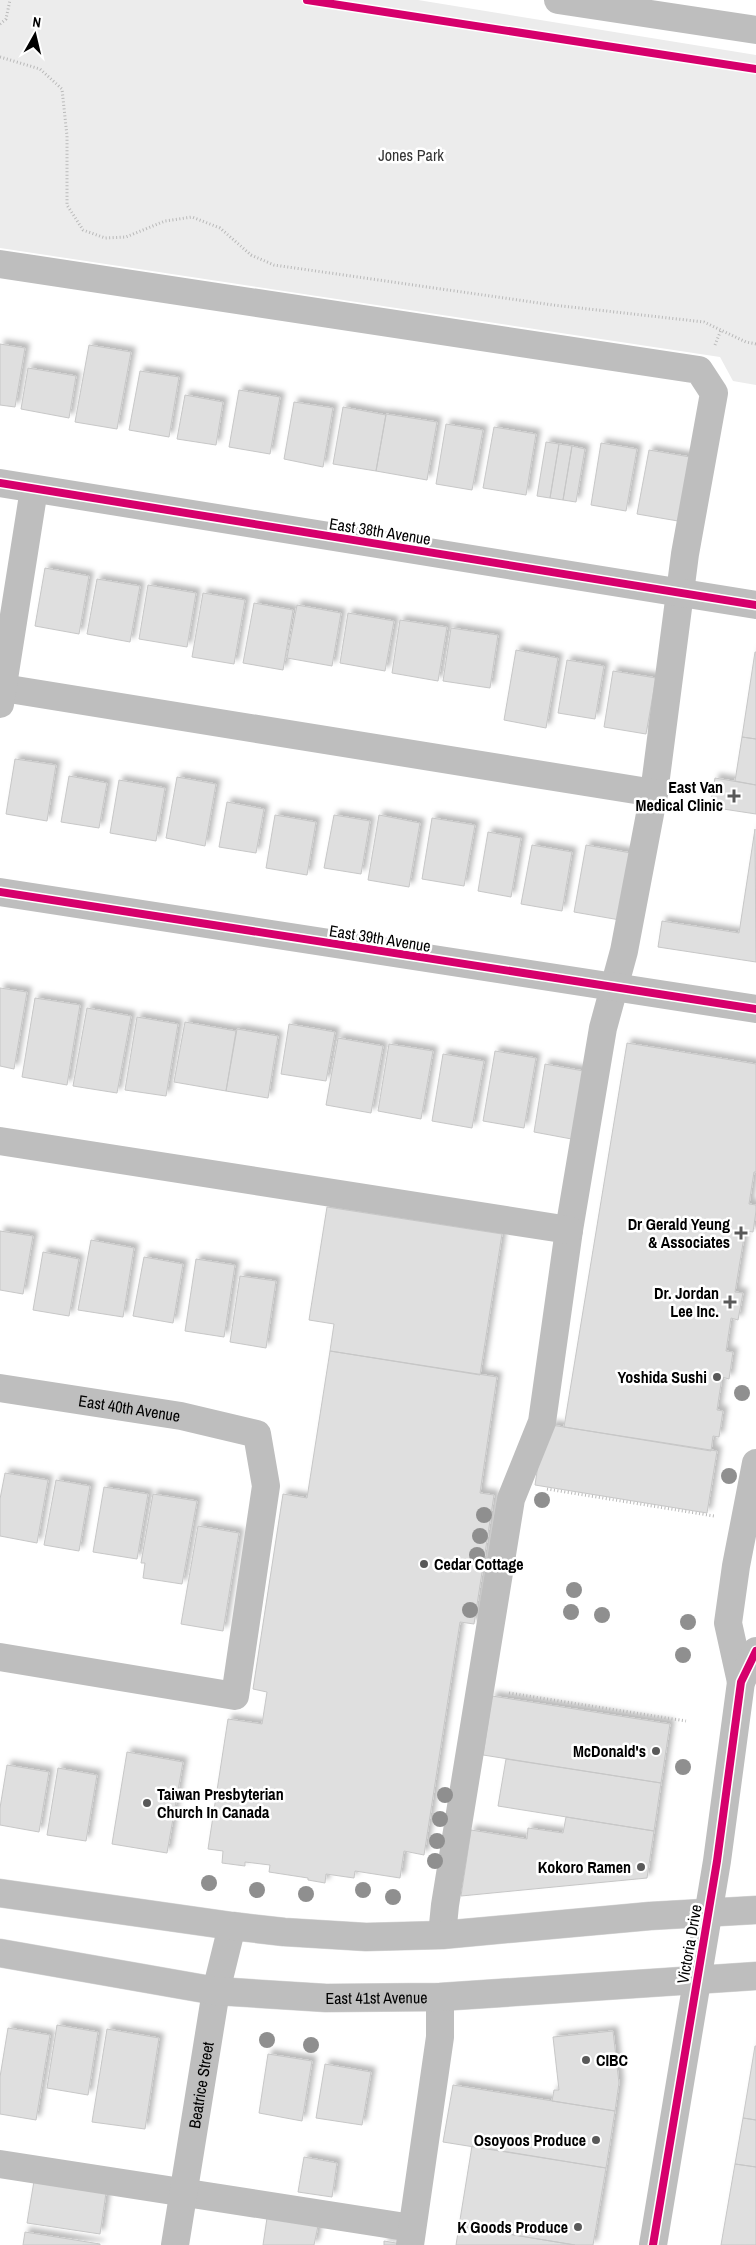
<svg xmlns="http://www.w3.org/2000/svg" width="756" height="2245" font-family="'Archivo Narrow',sans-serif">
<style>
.green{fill:#ececec}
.building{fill:#dfdfdf;stroke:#c7c7c7;filter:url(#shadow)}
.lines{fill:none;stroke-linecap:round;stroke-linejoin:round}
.major-casing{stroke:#dbdbdb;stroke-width:29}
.path{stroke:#b9b9b9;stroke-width:3;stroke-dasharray:1 2.5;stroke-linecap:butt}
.minor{stroke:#bebebe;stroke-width:28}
.major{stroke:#bebebe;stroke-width:28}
.cycleway-casing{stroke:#fff;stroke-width:11}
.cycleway{stroke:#d6006c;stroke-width:8}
.tree{fill:#8f8f8f}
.poi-dot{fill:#595959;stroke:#fff;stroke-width:2}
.labels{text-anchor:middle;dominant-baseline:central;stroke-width:5;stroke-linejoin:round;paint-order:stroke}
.park-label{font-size:16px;fill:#333;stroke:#fff}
.street-label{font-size:16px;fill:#000;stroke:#fff}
.poi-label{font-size:16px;font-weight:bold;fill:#000;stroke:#fff;text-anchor:end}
</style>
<defs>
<filter id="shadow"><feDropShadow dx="4.5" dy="-4.5" stdDeviation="2.5" flood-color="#0004"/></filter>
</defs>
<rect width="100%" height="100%" fill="#fff"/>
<path class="green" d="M0,0H418L756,55V385L733,381L720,357L0,248Z"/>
<path class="building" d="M0,344L25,348L15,407L0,405Z
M89,345L131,352L117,429L75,422Z
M28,368L76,376L69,418L21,409Z
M140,371L179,377L169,437L129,430Z
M239,390L280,397L270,454L229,447Z
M185,395L223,402L216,445L177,439Z
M294,402L333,408L323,467L284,459Z
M343,407L386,415L376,471L333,464Z
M386,414L437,422L427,480L376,471Z
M446,424L483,430L472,490L436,484Z
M494,427L536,434L526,495L483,488Z
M546,442L559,444L550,498L537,496Z
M601,443L637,449L626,511L591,505Z
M559,444L572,446L563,500L550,498Z
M572,446L585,449L576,502L563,500Z
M649,450L690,457L678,521L637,514Z
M45,568L89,576L79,634L35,626Z
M97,579L140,586L130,642L87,634Z
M148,585L196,593L187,647L139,639Z
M203,593L245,600L234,664L192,657Z
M254,603L293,610L283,670L243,663Z
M297,605L341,613L332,666L287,658Z
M348,613L394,621L385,671L340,663Z
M400,620L447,627L438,681L392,673Z
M451,628L498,635L490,688L443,681Z
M516,650L558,658L546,728L504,720Z
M755,652H756V739L742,737Z
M567,660L604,666L595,719L558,713Z
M613,671L656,678L646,734L604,727Z
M742,737L756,739V785L735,781Z
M15,759L56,765L47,821L6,814Z
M69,776L107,783L99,828L61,822Z
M177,777L216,784L205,846L166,838Z
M715,778L756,785V814L710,807Z
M119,780L165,788L156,841L110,833Z
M227,802L264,809L256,853L219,847Z
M275,815L316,822L307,875L266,868Z
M334,815L370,821L361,874L324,868Z
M379,815L420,823L409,887L368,880Z
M432,818L475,825L464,886L422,879Z
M755,829L756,962L658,947L662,921L739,933Z
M488,832L521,838L511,897L478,891Z
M532,845L572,852L562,911L521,904Z
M586,845L631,853L620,920L574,912Z
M0,988L27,992L14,1069L0,1066Z
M35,998L80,1005L67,1085L22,1077Z
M87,1008L131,1016L117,1093L73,1086Z
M137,1017L178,1024L166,1096L125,1090Z
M185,1022L236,1031L226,1091L174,1082Z
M289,1024L335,1032L326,1081L281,1074Z
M237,1029L278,1036L268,1098L226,1091Z
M338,1038L383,1046L371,1113L326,1105Z
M627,1043L756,1064V1172H754L749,1204L756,1205V1211L753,1232L745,1231L735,1292L743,1293L738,1320L731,1318L726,1351L733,1352L729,1379L722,1377L717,1410L723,1411L719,1437L713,1436L711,1451L564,1427Z
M389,1044L433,1051L421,1119L378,1111Z
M495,1051L536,1058L524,1128L483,1121Z
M443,1054L484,1061L472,1128L432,1121Z
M545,1064L589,1072L577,1140L534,1132Z
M327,1207L502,1234L480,1375L330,1351L334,1324L309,1320Z
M0,1231L33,1236L23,1294L0,1290Z
M91,1240L134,1248L123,1317L78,1310Z
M43,1252L79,1259L69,1316L33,1310Z
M144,1257L183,1264L173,1323L133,1316Z
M196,1259L235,1265L224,1337L185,1331Z
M240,1276L276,1281L266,1348L230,1342Z
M330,1351L497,1377L480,1493L494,1495L474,1624L460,1622L424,1855L404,1851L400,1878L355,1871L354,1878L326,1874L325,1883L308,1880V1878L269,1872L270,1865L245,1862V1866L222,1863L223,1851L208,1849L228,1719L262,1724L267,1692L253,1689L283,1494L307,1498Z
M551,1425L717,1451L707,1513L535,1485L538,1465Z
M5,1473L48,1480L37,1543L0,1536V1499Z
M56,1480L90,1486L79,1551L44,1545Z
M104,1487L148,1494L137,1559L93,1552Z
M153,1494L197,1501L182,1584L143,1578L145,1563H141Z
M198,1526L239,1533L223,1631L181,1624Z
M492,1696L670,1724L661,1783L483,1755Z
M127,1752L183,1762L167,1853L112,1844Z
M506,1759L661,1783L654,1831L498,1806Z
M7,1765L49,1772L39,1832L0,1825V1808Z
M58,1768L97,1775L86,1841L47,1835Z
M566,1817L654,1831L647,1878L461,1896L471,1830L527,1839L528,1828L563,1833Z
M57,2025L98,2032L88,2095L47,2088Z
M8,2028L50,2035L36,2120L0,2114V2077Z
M107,2029L159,2038L145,2129L92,2122Z
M613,2031L619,2083L615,2111L552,2101L554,2090H559L553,2037Z
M755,2046H756V2120L743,2118Z
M268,2054L312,2061L302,2121L259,2113Z
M325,2064L371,2072L362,2125L316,2118Z
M453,2085L615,2111L606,2168L443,2142Z
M743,2118L756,2120V2167L735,2164Z
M472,2146L606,2168L593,2245H575L459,2226Z
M304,2157L337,2163L332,2197L298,2192Z
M735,2164L756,2167V2245H721Z
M34,2181L106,2193L100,2234L27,2223Z
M267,2218L318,2226L314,2245H263Z
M459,2226L575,2245H456Z
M25,2232L100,2244V2245H23Z
M384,2241L402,2244V2245H384Z"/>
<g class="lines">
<defs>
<g id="major">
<path d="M0,1893L232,1926L284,1932L366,1937L442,1935L650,1916L756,1910"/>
<path id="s3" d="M0,1953L216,1991L326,1998L440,1997L756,1976"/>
</g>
</defs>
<use href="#major" class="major-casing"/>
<path class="path" d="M0,24L6,19L10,0
M0,57L40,69L62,89L67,136V205L83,230L105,238L126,237L165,221L192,217L220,228L251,255L274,265L553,305L704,322L746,342L756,344
M715,345L721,330
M547,1489L714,1516
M509,1693L686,1721"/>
<g class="minor">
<path d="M558,0L756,30"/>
<path d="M0,264L699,370L714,393L685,554L654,793L624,951L603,1028L569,1230L542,1422L511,1499L445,1905L442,1935"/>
<path d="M0,483L756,605"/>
<path d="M3,688L654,793"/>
<path d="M0,704L34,489"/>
<path d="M0,892L756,1009"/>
<path d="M0,1141L569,1230"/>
<path id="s1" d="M0,1388L181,1416L257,1434L266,1486L235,1696L0,1657"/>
<path d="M741,1682L728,1623L736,1566L756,1463"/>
<path d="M0,2164L412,2228"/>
<path id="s2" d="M175,2245L216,1991L232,1926"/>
<path d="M410,2245L440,2037V1997"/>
<path d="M653,2245L717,1861L741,1682L756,1651"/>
</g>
<use href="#major" class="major"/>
<defs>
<path id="cycleway" d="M307,0L756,69
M0,483L756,605
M0,892L756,1009
M653,2245L717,1861L741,1682L756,1651"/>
</defs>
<use href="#cycleway" class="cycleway-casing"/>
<use href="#cycleway" class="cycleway"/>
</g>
<g class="tree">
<circle cx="742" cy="1393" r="8"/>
<circle cx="729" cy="1476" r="8"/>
<circle cx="542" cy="1500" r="8"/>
<circle cx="484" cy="1515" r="8"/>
<circle cx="480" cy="1536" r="8"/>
<circle cx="477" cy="1555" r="8"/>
<circle cx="574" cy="1590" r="8"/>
<circle cx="470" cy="1610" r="8"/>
<circle cx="571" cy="1612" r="8"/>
<circle cx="602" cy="1615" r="8"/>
<circle cx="688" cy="1622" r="8"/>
<circle cx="683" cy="1655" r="8"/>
<circle cx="683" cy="1767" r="8"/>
<circle cx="445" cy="1795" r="8"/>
<circle cx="440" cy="1819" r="8"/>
<circle cx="437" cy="1841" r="8"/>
<circle cx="435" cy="1861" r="8"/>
<circle cx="209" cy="1883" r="8"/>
<circle cx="257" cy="1890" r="8"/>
<circle cx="363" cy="1890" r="8"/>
<circle cx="306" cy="1894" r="8"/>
<circle cx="393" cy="1897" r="8"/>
<circle cx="267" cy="2040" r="8"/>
<circle cx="311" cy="2045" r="8"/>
</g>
<g class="poi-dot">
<path d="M731.5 788.5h5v5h5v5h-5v5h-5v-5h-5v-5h5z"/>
<path d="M738.5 1225.5h5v5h5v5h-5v5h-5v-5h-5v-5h5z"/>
<path d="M727.5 1294.5h5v5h5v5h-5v5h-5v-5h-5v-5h5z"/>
<circle cx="717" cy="1377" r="5"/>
<circle cx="424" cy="1564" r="5"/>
<circle cx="656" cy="1751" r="5"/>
<circle cx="147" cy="1803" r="5"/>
<circle cx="641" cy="1867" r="5"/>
<circle cx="586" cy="2060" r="5"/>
<circle cx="596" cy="2140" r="5"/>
<circle cx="578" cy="2227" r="5"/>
</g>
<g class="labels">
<g class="park-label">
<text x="411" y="155">Jones Park</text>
</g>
<g class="street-label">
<text transform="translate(380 531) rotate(9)">East 38th Avenue</text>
<text transform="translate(380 938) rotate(9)">East 39th Avenue</text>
<text stroke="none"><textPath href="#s1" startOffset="131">East 40th Avenue</textPath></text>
<text transform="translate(689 1944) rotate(-80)">Victoria Drive</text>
<text stroke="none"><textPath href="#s3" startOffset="380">East 41st Avenue</textPath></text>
<text stroke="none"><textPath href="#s2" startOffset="162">Beatrice Street</textPath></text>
</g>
<g class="poi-label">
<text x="723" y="787">East Van<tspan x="723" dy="18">Medical Clinic</tspan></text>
<text x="730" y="1224">Dr Gerald Yeung<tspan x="730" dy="18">&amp; Associates</tspan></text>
<text x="719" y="1293">Dr. Jordan<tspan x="719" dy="18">Lee Inc.</tspan></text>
<text x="707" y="1377">Yoshida Sushi</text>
<text x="434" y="1564" text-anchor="start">Cedar Cottage</text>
<text x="646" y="1751">McDonald's</text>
<text x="157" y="1794" text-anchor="start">Taiwan Presbyterian<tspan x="157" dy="18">Church In Canada</tspan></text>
<text x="631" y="1867">Kokoro Ramen</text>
<text x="596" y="2060" text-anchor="start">CIBC</text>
<text x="586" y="2140">Osoyoos Produce</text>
<text x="568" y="2227">K Goods Produce</text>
</g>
</g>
<g transform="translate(35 35) rotate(8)" stroke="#ffffff" stroke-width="4" paint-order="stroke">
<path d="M0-4L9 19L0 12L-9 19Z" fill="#000000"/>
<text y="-8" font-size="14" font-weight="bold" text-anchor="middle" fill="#000000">N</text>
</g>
</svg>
